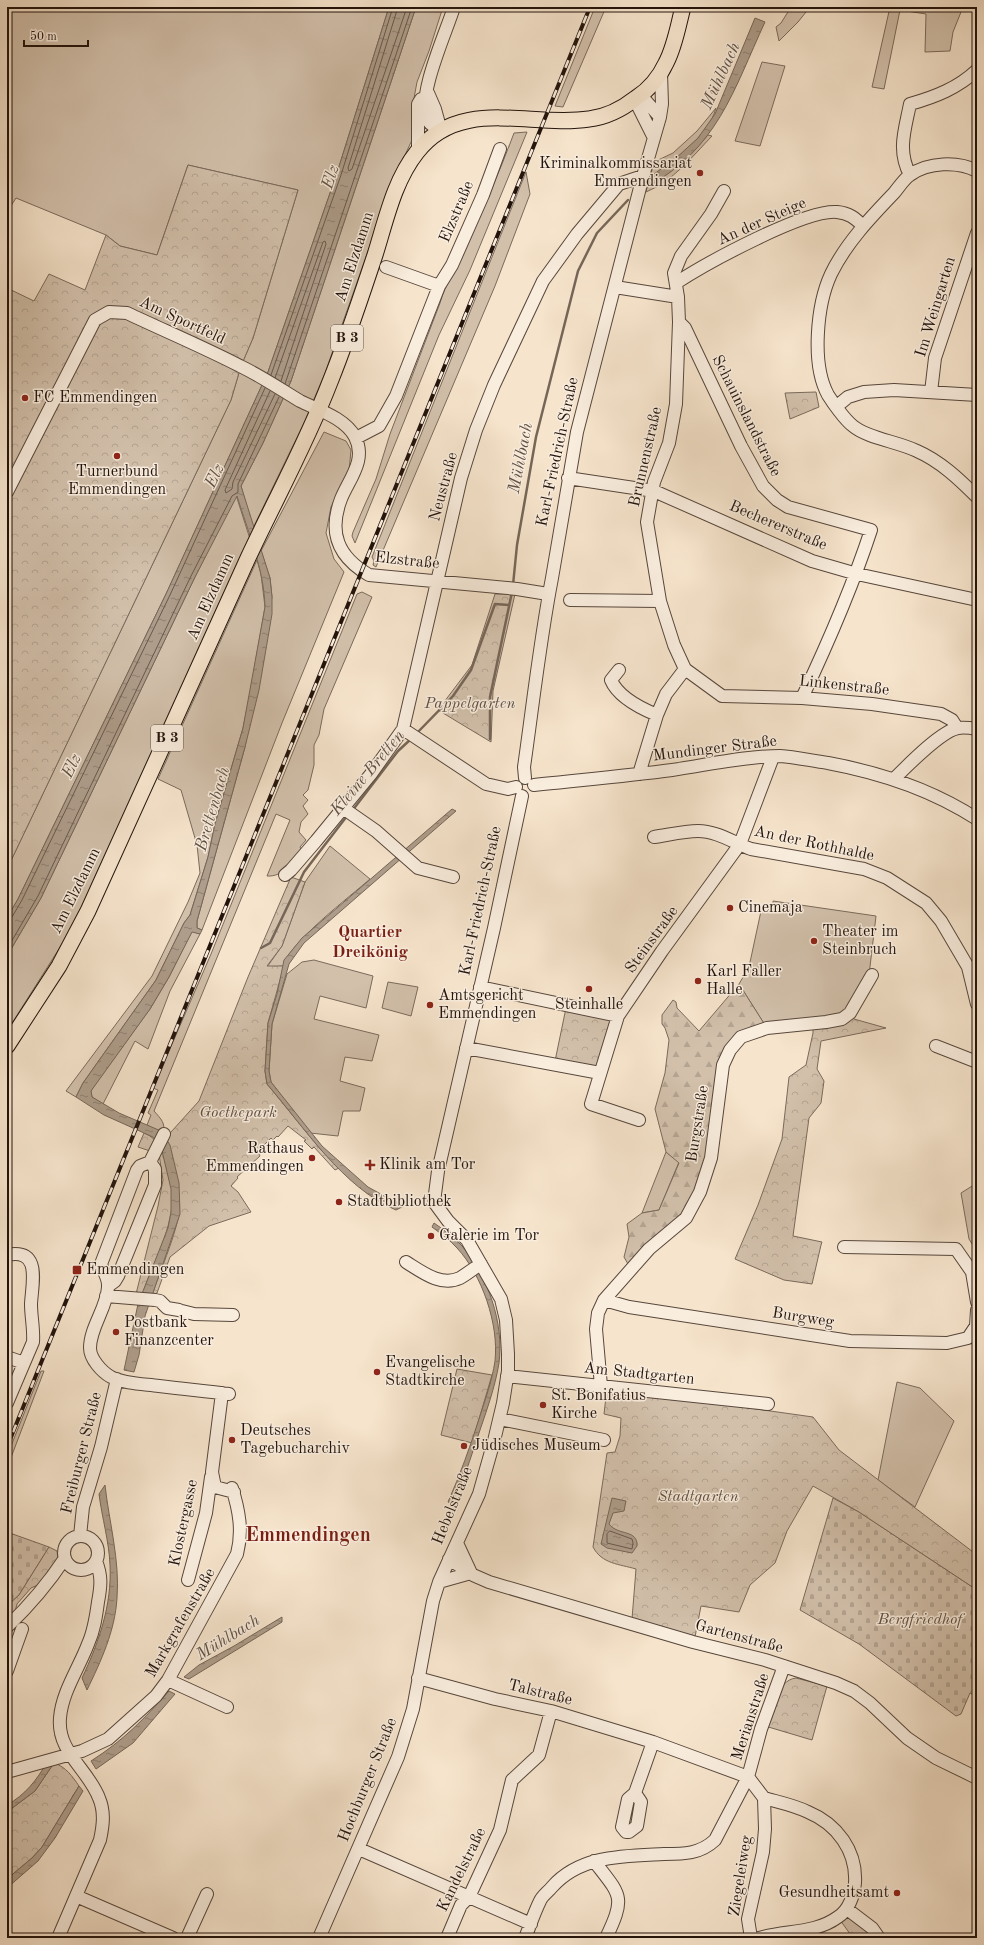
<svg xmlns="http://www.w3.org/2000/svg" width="984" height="1945" font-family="'Old Standard TT',serif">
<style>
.green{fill:#d2c0ab;stroke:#7a6a5c}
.forest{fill:url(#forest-firs);stroke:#7a6a5c}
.cemetery{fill:url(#cemetery-stones);stroke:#7a6a5c}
.park{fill:url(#park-crowns);stroke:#7a6a5c}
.water{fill:url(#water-ripples);stroke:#766658}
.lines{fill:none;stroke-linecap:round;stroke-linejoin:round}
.shore{stroke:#68584c;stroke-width:1}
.stream{stroke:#766658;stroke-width:2.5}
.minor-casing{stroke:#57473c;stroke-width:14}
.major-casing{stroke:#22130c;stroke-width:17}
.minor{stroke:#f9edde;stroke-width:12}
.major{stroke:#f6e4cc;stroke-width:15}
.rail-casing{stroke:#22130c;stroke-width:4}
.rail{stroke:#f9edde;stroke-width:2.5;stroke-dasharray:8;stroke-linecap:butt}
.poi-dot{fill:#8f2418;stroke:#f9edde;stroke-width:1.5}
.labels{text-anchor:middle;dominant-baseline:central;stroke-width:3;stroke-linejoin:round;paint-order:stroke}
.shield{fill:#f9edde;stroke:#62544b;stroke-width:1}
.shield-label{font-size:15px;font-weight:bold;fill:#22130c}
.poi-label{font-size:16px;fill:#22130c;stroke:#f9edde;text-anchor:start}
.street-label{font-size:16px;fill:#22130c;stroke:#f9edde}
.park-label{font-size:16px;font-style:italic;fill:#605044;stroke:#f9edde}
.water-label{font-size:17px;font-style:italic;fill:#615145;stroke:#f9edde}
.neighbourhood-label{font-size:17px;font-weight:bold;fill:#7a1f14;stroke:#f9edde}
.district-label{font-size:20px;font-weight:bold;fill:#7a1f14;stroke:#f9edde}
</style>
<defs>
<pattern id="forest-firs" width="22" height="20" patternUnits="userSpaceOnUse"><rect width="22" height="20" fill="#d2c0ab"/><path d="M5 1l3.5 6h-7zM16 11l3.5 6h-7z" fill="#b4a492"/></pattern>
<pattern id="cemetery-stones" width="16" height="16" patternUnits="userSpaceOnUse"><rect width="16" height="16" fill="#d2c0ab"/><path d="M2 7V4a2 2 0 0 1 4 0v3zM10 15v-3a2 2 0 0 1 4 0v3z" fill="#b4a492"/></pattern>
<pattern id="park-crowns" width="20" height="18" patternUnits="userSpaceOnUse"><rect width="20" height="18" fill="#d2c0ab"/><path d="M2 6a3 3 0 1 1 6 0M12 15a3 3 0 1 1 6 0" fill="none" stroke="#b4a492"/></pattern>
<pattern id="water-ripples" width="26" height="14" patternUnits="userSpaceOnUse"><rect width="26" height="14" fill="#ae9d8b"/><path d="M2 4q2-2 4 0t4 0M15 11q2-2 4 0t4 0" fill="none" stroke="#8d7f70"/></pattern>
</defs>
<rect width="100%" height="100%" fill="#f6e4cc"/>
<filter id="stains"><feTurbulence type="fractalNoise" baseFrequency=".005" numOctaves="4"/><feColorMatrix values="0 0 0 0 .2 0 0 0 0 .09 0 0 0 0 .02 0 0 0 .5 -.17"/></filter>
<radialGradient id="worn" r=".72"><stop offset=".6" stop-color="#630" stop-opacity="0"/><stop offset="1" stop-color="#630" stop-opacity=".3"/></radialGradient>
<path class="green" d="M7,7H389L337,173L268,372L166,594L18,899L7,918V869L231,400L241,366L253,338L298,190L188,165L157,255L120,246L106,235L16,198L7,212Z
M416,7H443L429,51L417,82L412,109L414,125L412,140L392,183L325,373L304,423L253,528L241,486L263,443L291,381Z
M595,7H606L563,107L555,106Z
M791,7H810L798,22L779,41L776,27L781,23Z
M890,7H963L953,32L950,51L925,52L926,14L900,10L884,89L872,87Z
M762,62L785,66L760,146L735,141Z
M716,108C709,136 673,161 650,177L654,162L673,153L697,131Z
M527,132L470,270L439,335L355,543L352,536L353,532L376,479L390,434L440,303C446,283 455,271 463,253C481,213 499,174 514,133Z
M708,135L712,136C692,157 673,181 646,192L647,187C671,174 690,156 708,135Z
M526,172L530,194L495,286L376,567L373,565L374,561L372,557Z
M324,432L346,441L351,450L349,471L331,507L326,533L334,559L344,572L282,723L202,930L197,928V921L245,747L272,597L270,578L261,551Z
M236,495L250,539L76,922L7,1031V956L41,898L195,577Z
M257,560L261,574L265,607L250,693L243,728L215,824L208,857L190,915L184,923L156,980L83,1083L76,1097L66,1091L152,976L188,902L200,873L197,845L181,790L158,779Z
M362,592L372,597L324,709L319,735L314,745V765L308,790L303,795L308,800L303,806L308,814L301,822L299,832L306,840L300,847L302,852C292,863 283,877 267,876L290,820L276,814L154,1111C161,1119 166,1123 163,1134L147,1125L151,1115L148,1113L158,1090L153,1088L211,954L357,594Z
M330,846L370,879C352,895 286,945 284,966L267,967L282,946L305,882Z
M773,901L876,916L869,975L850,1013L765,1025L739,984L749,967L761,911H773Z
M192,931L200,934L170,991L148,1049L135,1041L103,1104L92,1097L91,1091L94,1086L150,1009L169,977Z
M314,960L373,976L366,1008L320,996L314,1019L379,1035L372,1061L345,1057L340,1081L365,1088L360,1111H343L338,1136L310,1133L271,1082L269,1071L272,1024L287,974L302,962Z
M388,982L418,987L411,1016L382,1008Z
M666,1152L679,1162L659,1210L642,1213Z
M977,1183V1252L969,1239L961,1193Z
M41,1371H44L7,1468V1456Z
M897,1382L920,1388L954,1421L915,1507L878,1480Z"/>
<path class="forest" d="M739,984L765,1025L725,1050L704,1170L682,1217L628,1264L624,1257L629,1237L627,1224L642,1213L659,1210L679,1163L666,1152L655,1109L665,1073L669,1040L665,1028L662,1024V1015L673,1000L676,1002L677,1008L699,1031Z
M844,1917H849L876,1938H853L840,1920Z"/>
<path class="cemetery" d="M833,1498L859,1512L977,1590V1697L970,1693L961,1714L956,1716L859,1644L800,1610Z
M7,1532L49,1547L19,1595L7,1606Z"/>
<path class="park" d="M188,165L298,190L253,338L241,366L231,400L7,869V288L34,301L49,274L85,290L106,235L120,246L157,255Z
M816,392L819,407L790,419L785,393Z
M495,594H515L493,691L491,742L438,710L472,665Z
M291,877L305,882L282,946L267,966H284L268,1023L265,1071L267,1084L321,1150L339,1168L335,1170L314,1147L312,1149L304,1141L306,1140L288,1126L278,1137L277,1136L273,1140L271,1138L260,1149L262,1150L259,1154L260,1156L237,1177L238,1178L231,1186L238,1192L251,1212L209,1226L170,1257L157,1293L152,1295C161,1269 173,1242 179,1215C182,1201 173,1152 166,1139L171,1132L199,1101L248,977Z
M566,1008L614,1018L598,1069L555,1061Z
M850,1013L854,1019L886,1028L821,1041L817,1069L824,1081L821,1103L809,1118L793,1236L822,1242L821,1245L812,1284L784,1280L735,1259L758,1205L782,1139L789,1077L806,1065L813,1033V1023Z
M144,1133C159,1139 163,1151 166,1166C168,1174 171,1182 172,1190C175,1227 153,1261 142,1295L136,1294L158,1206L163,1180L159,1154L138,1147Z
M457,1369L492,1375L472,1443L441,1435Z
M607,1388L813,1417L839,1450L977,1555V1590L859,1512L813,1486L787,1531L775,1563L750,1585L739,1612L701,1606L695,1637L632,1619L636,1569C619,1564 602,1564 593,1547L607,1453L615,1452L620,1436L621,1418L604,1414Z
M49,1547L57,1551L58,1559L38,1585L31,1588L17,1604L7,1643V1606L19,1595Z
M796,1678L827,1686L812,1740L765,1726C771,1711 777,1680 796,1678Z
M54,1763C66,1767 72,1776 79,1786L42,1847L32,1858L7,1879V1812L35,1791Z"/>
<path class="water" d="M389,7H416L291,381L263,443L241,486L270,578L272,597V614L259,690L245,747L197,921V928L202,930L200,934L192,932L169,977L150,1009L91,1091L92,1097L119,1113L161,1131L170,1145L179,1183L180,1214L145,1316L139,1355L134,1372L124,1370L138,1304L168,1228L171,1212V1189L162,1151L153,1137L104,1115L76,1097L83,1083L156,980L184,923L190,915L208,857L215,824L243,728L265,607C264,569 248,532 237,496L195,577L41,898L7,956V918L18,899L166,594L268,372L337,173Z
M755,18L765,22C733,91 718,148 647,187L650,177L675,159L698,138L715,114Z
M452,809L456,811L304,943L289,964L272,1024L269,1071L271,1082L322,1146L368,1187L388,1198L386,1203L390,1206L393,1200L404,1206L396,1210C343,1188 304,1127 267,1084L265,1071L268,1023L277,994L284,960L302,938Z
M434,1223C444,1230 454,1237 462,1246C488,1277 504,1322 499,1363C495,1388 486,1412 478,1436C470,1459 464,1482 451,1503L448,1502C460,1475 470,1447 479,1419C485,1400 492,1381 495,1361C499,1324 482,1275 457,1248C450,1240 440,1233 432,1227Z
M105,1485C109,1522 120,1560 117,1598C115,1631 101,1661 87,1690L82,1678C99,1642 112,1605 110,1565C109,1541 102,1518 99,1494Z
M612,1498L626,1501L624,1511L613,1513L609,1524C618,1536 638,1529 637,1546L632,1553L607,1548L601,1544Z
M282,1617V1622L189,1679L184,1677L199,1665L234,1646Z
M169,1691L175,1694L133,1743L96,1769L91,1761C124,1740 144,1719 169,1691Z
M47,1762L54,1763L35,1791L7,1812V1805C25,1795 37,1780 47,1762Z
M79,1786L83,1791L55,1838L38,1861L7,1888V1879L32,1858L42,1847Z"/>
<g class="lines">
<path class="shore" d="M398,7L348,168L349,171L352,169L407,7
M271,375L341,175L393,7
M275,378L323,242L325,241L326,244L281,381
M285,384L412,7
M270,391L225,490L226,493L232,489L233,482L275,394
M7,919L12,917L22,900L170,595L265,388
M7,949L38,896L191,576L232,496L238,492V484L279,397
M610,1531L632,1539L633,1543L632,1549L607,1543V1534Z"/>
<path class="stream" d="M513,585L517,545L536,437L578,271L597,233L628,200
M416,734L453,696L471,670L495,604L509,605
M490,739V697L512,592
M352,811L398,751L411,739
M261,948L270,943L304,872L347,816"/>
<defs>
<path id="minor" d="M428,93L435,109L441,131
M635,100L654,138
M635,100H645L660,117
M441,131C436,128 430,126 427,119C417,95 446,33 454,7
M418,151V104L421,99
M977,171C958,161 928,162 910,175C904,179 899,187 894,193C871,217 846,243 831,274C817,304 811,364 828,395C833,403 845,420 853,426C867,438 899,442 917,451C940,461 959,479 977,497
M910,175C897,150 905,130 910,104C935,97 958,88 977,70
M724,191L711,214L681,256L674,273L678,297L679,322L676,404L669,443L654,482L647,522L660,601L674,645L685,669L722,696L802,698L872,704L941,714L952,720L957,728
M386,267L439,286
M676,283C705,264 805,209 837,212C849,213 855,218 863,226
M615,287L678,297
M679,322L685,328L741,446L763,486L777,500L788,507L871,530C852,588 828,643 802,698
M931,392L935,358L977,233
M837,406L848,397L864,392L894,390L977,395
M356,438L379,426L396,396L439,286L452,265L483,195L500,149
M568,478L654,491L812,561L857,574L977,600
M7,492L95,320L109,312L127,313C165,331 203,347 240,366C261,376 280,389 300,401C318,410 345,418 355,437C367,460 349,479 341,499C328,533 338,557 369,575L517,589L548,594
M570,600L660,601
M619,670L611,680C618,697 640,708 657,715
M403,729L486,784L508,789L516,787
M639,774L657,715L666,694L685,669
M525,778L524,767C533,704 540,640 552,578L577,432L643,176L660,117L662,104L661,73
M894,779C907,766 941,731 958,728C964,727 971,728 977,729
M534,785C580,780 626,776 672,770C707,765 745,756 780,756C796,757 812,761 828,763C882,773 931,789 977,819
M343,808L376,831L418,868L453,877
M654,837C668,835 684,831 698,831C717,831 734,843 751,849L864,869L887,878L926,903L941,921L968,967L977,1004
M285,875L291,870L316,841L371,774L403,729L461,478L476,430L494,385L543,281L577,234L619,184L643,176
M480,987L618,1016L662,951L740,844L773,757
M618,1016L591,1104L639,1120
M936,1046L977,1062
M466,1048L600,1073
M150,1162L140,1166L137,1170L101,1264C103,1272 109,1278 108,1287C107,1308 90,1327 90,1348C90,1359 102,1372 111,1377C125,1384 144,1384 159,1386C182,1389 206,1391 229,1394
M150,1162L164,1134
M844,1247L956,1249L972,1272L977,1302
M7,1255C42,1248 32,1283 31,1304C31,1317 34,1329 33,1342L7,1403
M406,1262C422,1272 441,1287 460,1278C467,1274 474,1268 481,1264
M108,1286L115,1281L118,1276L155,1185V1169L150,1162
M106,1296L155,1300L160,1301L167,1308L179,1310
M604,1300L629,1307L850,1341L947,1343L968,1338L976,1326L977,1310
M182,1311L194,1314L233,1315
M7,1357L24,1363
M507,1376L768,1404
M601,1386L596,1329L598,1313L604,1300L649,1249L686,1218L700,1192L711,1158L723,1065L730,1050L741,1037L767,1028L826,1022L842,1019L850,1013L872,975
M222,1393L212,1472L215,1487L234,1492
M500,1419L604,1440
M80,1536L83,1507L101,1447L117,1379
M64 1553a17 17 0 1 1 34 0a17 17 0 1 1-34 0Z
M457,1543L471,1573
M449,1559L473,1575L489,1582L693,1642L765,1660L836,1683L854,1691L870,1703L907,1738L936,1758L977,1778
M188,1580L206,1513L211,1477
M439,1582L471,1573
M7,1627C30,1605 48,1584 65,1558
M7,1671L22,1629
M418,1678L495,1699L551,1711L653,1742L748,1777
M168,1680L227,1707
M7,1772L82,1751L108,1739L156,1696L168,1680L237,1554C243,1531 239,1510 232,1488
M748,1777L764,1798L765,1829L763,1852L748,1919L751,1938
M635,1793L641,1802L637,1826L629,1832H626L622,1827L628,1799L635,1793L653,1742
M359,1849L531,1924
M594,1861C621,1896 626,1896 606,1938
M76,1896L173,1938
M847,1909L872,1928L879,1938
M58,1938L100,1840C103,1826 105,1812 99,1798C88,1769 57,1752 60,1718C62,1692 79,1668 88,1644C94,1631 96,1617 98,1602C101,1586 102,1576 96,1561
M187,1938L207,1894
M319,1938L398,1757L413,1709L433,1601L439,1582L479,1494L494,1441L503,1403L508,1371V1354L506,1320L501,1299L467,1240L448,1221L434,1202L438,1171L494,928L522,796
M447,1938L461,1905L469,1897L500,1830L512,1780L539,1755L551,1711
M525,1938C530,1926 534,1913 540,1901C542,1896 548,1892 552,1887C580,1855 624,1856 664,1854C684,1854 700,1854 715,1840L748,1777L761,1729L784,1666
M759,1938C785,1930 815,1934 838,1917C849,1910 854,1895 855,1883C857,1851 837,1824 808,1812C794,1805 778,1802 764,1798"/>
<path id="major" d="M7,1046L59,966L88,911C142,794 194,675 248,558C275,500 307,442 330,382C347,340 361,297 375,255C386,220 394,181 417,152C460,96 531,128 589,119C607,117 622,109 636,98C650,89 659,78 666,63C675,46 678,26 683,7"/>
</defs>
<use href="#minor" class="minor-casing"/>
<use href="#major" class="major-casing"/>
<use href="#minor" class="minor"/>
<use href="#major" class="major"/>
<defs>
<path id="rail" d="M7,1447L590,7"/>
</defs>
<use href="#rail" class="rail-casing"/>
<use href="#rail" class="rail"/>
</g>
<g class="poi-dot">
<circle cx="700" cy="173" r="4"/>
<circle cx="25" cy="398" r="4"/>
<circle cx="117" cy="456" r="4"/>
<circle cx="730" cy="908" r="4"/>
<circle cx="814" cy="941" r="4"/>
<circle cx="698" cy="981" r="4"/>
<circle cx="589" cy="989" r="4"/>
<circle cx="430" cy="1005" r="4"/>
<circle cx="312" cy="1158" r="4"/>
<path d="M368 1159h4v4h4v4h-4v4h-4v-4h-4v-4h4z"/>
<circle cx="339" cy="1202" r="4"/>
<circle cx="431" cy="1236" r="4"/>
<rect x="72" y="1265" width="10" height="10" rx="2"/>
<circle cx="116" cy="1332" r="4"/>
<circle cx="377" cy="1372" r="4"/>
<circle cx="543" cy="1405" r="4"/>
<circle cx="232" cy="1440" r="4"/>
<circle cx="464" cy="1446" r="4"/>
<circle cx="897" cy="1893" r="4"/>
</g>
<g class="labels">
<g class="shield">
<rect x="331" y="325" width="32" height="26" rx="3"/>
<rect x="151" y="725" width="32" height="26" rx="3"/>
</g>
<g class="shield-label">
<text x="347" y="338">B 3</text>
<text x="167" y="738">B 3</text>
</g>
<g class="poi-label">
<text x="692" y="164" text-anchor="end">Kriminalkommissariat<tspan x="692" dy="18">Emmendingen</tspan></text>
<text x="33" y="398">FC Emmendingen</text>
<text x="117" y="472" text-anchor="middle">Turnerbund<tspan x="117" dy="18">Emmendingen</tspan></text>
<text x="738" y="908">Cinemaja</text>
<text x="822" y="932">Theater im<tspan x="822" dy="18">Steinbruch</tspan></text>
<text x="706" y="972">Karl Faller<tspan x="706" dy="18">Halle</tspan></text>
<text x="438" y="996">Amtsgericht<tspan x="438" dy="18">Emmendingen</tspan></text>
<text x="589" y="1005" text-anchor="middle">Steinhalle</text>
<text x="304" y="1149" text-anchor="end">Rathaus<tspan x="304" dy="18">Emmendingen</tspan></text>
<text x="379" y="1165">Klinik am Tor</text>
<text x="347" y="1202">Stadtbibliothek</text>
<text x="439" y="1236">Galerie im Tor</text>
<text x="86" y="1270">Emmendingen</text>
<text x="124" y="1323">Postbank<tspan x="124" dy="18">Finanzcenter</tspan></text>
<text x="385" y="1363">Evangelische<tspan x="385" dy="18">Stadtkirche</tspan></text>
<text x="551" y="1396">St. Bonifatius<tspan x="551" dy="18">Kirche</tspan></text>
<text x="240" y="1431">Deutsches<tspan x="240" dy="18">Tagebucharchiv</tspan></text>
<text x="472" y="1446">Jüdisches Museum</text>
<text x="889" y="1893" text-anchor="end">Gesundheitsamt</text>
</g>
<g class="street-label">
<text transform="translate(457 212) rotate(-67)">Elzstraße</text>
<text transform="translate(762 222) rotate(-24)">An der Steige</text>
<text transform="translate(355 257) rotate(-72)">Am Elzdamm</text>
<text transform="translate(936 307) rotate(-73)">Im Weingarten</text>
<text transform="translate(182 321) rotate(25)">Am Sportfeld</text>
<text transform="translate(746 416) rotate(63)">Schauinslandstraße</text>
<text transform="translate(558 452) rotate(-78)">Karl-Friedrich-Straße</text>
<text transform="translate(646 457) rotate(-77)">Brunnenstraße</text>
<text transform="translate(444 487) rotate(-75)">Neustraße</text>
<text transform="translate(778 526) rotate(23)">Bechererstraße</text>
<text transform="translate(407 561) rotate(6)">Elzstraße</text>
<text transform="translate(211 597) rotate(-66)">Am Elzdamm</text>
<text transform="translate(844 686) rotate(6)">Linkenstraße</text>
<text transform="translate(715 749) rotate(-7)">Mundinger Straße</text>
<text transform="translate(814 844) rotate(12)">An der Rothhalde</text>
<text transform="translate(76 891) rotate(-64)">Am Elzdamm</text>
<text transform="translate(481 901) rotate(-78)">Karl-Friedrich-Straße</text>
<text transform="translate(652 940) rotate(-54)">Steinstraße</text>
<text transform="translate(698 1124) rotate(-81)">Burgstraße</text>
<text transform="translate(803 1318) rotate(9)">Burgweg</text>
<text transform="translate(639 1374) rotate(6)">Am Stadtgarten</text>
<text transform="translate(82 1453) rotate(-76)">Freiburger Straße</text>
<text transform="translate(453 1506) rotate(-68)">Hebelstraße</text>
<text transform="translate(184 1523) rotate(-78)">Klostergasse</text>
<text transform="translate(181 1623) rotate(-60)">Markgrafenstraße</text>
<text transform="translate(739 1637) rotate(15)">Gartenstraße</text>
<text transform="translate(540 1693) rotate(14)">Talstraße</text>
<text transform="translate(751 1717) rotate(-72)">Merianstraße</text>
<text transform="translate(368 1780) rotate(-68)">Hochburger Straße</text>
<text transform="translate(462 1870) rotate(-64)">Kandelstraße</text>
<text transform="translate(741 1876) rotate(-81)">Ziegeleiweg</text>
</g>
<g class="park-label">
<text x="470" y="704">Pappelgarten</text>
<text x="238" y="1113">Goethepark</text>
<text x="698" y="1497">Stadtgarten</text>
<text x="920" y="1620">Bergfriedhof</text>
</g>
<g class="water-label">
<text transform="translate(721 76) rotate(-65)">Mühlbach</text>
<text transform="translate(331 177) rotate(-72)">Elz</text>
<text transform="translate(521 458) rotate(-79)">Mühlbach</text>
<text transform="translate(215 476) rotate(-64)">Elz</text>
<text transform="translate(72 766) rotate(-64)">Elz</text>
<text transform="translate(368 773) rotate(-50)">Kleine Bretten</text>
<text transform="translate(213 809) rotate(-74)">Brettenbach</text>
<text transform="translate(228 1638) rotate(-32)">Mühlbach</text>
</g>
<g class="neighbourhood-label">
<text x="370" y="932">Quartier<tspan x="370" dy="20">Dreikönig</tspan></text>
</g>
<g class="district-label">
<text x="308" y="1536">Emmendingen</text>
</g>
</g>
<rect width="984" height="1945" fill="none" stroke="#f6e4cc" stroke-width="24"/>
<rect x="8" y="8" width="968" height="1929" fill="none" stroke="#22130c" stroke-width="2"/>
<rect x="12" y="12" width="960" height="1921" fill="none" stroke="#22130c"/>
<path d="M24 40v6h64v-6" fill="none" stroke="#22130c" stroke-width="2"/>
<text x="30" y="40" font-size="12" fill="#22130c" stroke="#f9edde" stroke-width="3" paint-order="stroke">50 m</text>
<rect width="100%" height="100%" filter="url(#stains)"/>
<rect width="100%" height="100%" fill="url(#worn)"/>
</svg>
